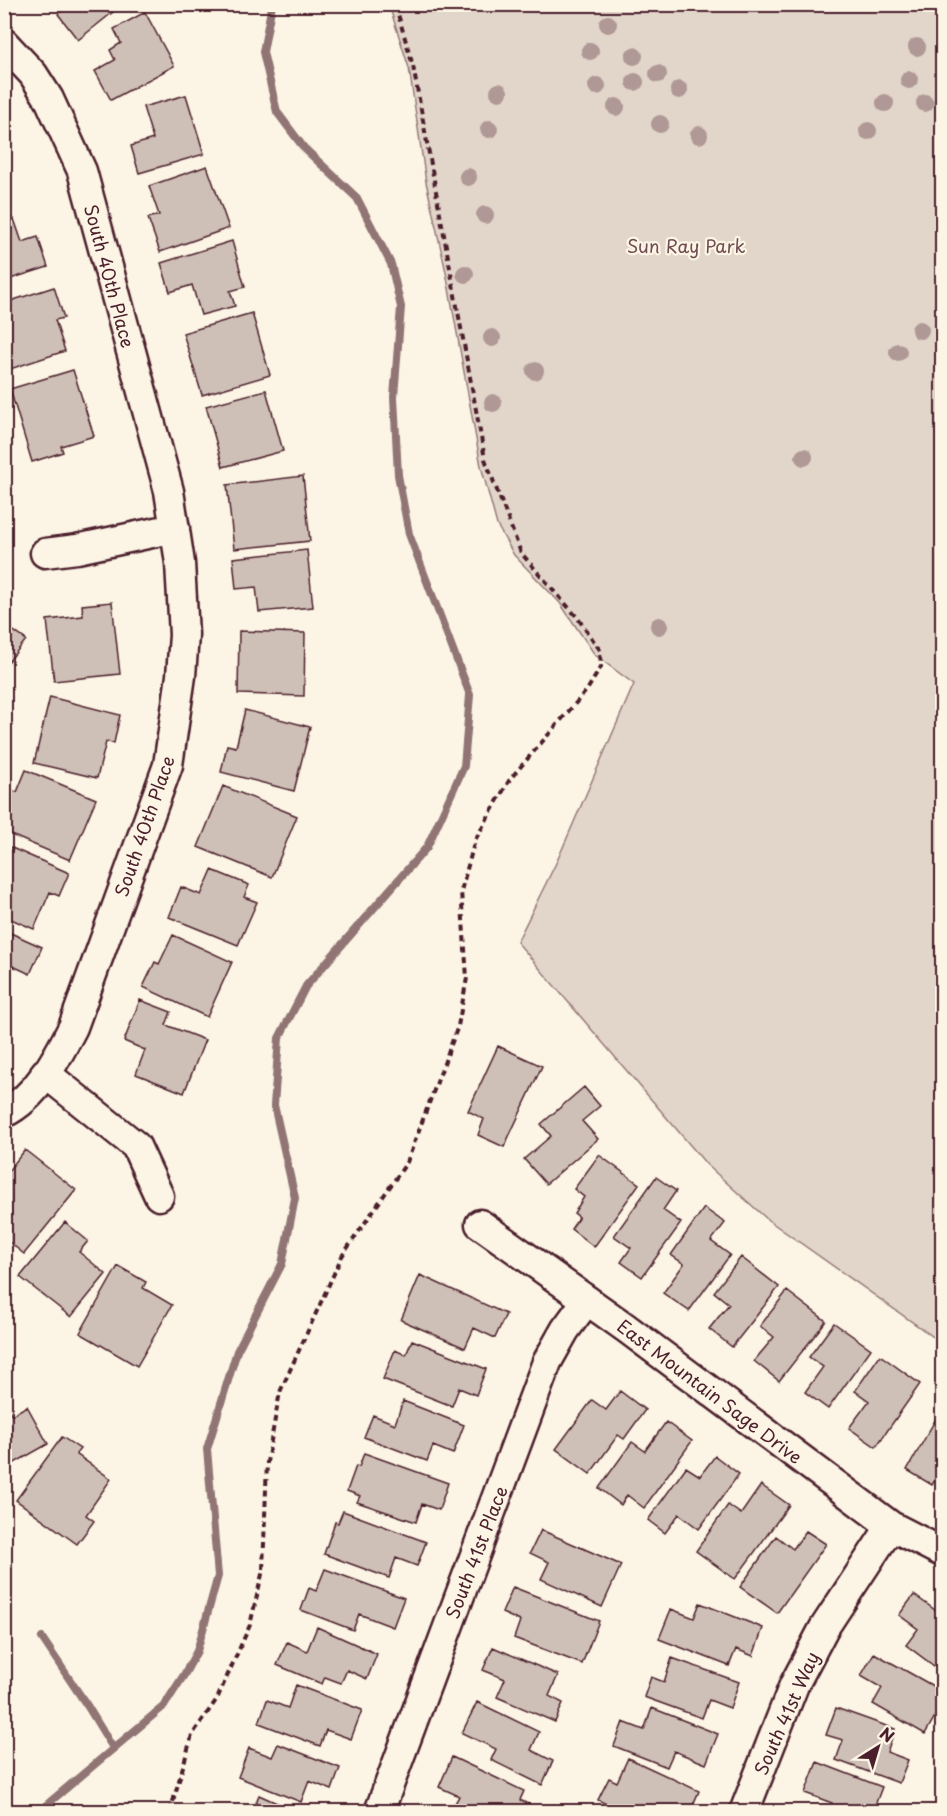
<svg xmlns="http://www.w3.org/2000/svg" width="947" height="1816" font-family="'Playpen Sans',sans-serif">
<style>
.green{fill:#e2d5ca;stroke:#967a7a;stroke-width:1.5}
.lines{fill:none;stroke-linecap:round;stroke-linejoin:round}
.stream{stroke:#917474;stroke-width:8}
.building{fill:#cfc0b7;stroke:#4a1f2b;stroke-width:1.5}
.street-casing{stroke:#4a1f2b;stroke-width:33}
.path{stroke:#4a1f2b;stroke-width:4;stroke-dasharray:6 4.5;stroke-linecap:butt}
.street{stroke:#fcf5e5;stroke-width:28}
.tree{fill:#af9895}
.labels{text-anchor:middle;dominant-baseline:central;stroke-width:4.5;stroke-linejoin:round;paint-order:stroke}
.park-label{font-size:18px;fill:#704c53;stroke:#fcf5e5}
.street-label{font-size:18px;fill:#4a1f2b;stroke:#fcf5e5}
</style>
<rect width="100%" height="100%" fill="#fcf5e5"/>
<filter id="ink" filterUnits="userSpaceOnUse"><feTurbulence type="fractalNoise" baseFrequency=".0167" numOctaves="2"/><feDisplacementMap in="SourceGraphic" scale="12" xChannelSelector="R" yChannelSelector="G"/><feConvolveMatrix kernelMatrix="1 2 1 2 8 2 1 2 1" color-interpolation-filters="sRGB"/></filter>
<g filter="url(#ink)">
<path class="green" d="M389,5H942V1343L768,1220L707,1165L517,942L557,861L634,684L595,655L560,603L514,555L497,525L481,466L446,272L426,182L409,68Z"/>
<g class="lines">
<path class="stream" d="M42,1638L88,1707L113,1748
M38,1812L164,1706L184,1675L197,1651L218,1576L207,1449L237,1351L282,1264L295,1198L274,1105L279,1038L306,986L427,847L464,766L470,695L409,534L398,475L394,397L401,307L391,264L357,198L304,148L277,112L263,52L272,4"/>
</g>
<path class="building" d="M62,4H123L78,40L58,14L65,8Z
M145,12L174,66L111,100L95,71L115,60L110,50L121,43L114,29Z
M186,95L204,154L139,173L131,146L153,139L143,107Z
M207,166L229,228L160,252L148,218L159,215L149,186Z
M14,219L22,242L38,237L48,267L4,281V222Z
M232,241L245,287L230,291L235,306L201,315L192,285L170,292L161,263Z
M54,287L64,318L55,320L65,351L4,371V303Z
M252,313L270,375L202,395L183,333Z
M73,370L94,436L61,446L63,452L32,462L10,389Z
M266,390L283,451L223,467L206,406Z
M303,476L310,541L234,549L227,485Z
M307,550L313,607L259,612L256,587L236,589L233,558Z
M112,602L120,674L54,681L47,620L83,616L82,605Z
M4,624L26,640L5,666L4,665Z
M239,631L305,633L304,696L238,694Z
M50,697L120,715L114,743L106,742L97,778L34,763Z
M245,710L310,727L294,791L221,772L227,745L236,747Z
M26,770L96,799L70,860L4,832V795L7,789L17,792Z
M223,786L297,816L272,877L198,847Z
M5,845L69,873L59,896L50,892L34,929L4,916Z
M212,870L249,885L244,897L257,902L238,945L169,917L181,887L201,895Z
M4,930L42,947L30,974L13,966L4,985Z
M173,935L232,962L207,1017L143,987L155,962L159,964Z
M140,1000L171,1012L166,1025L205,1040L184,1093L136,1074L145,1050L124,1041Z
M498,1046L542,1066L504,1147L478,1135L484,1119L468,1111Z
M584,1087L600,1106L582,1121L598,1139L546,1184L524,1159L551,1136L541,1124Z
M25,1150L76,1190L24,1254L4,1238V1176Z
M599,1155L639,1184L594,1247L571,1229L579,1217L574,1213L584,1197L574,1189Z
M656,1177L676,1191L663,1210L681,1223L642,1277L621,1262L631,1248L614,1236Z
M704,1208L725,1223L711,1241L730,1255L689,1311L663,1293L684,1264L671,1255Z
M65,1222L88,1241L79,1252L106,1274L71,1317L20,1277Z
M741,1257L779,1287L732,1347L709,1329L729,1304L714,1292Z
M118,1266L146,1282L143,1288L172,1305L137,1366L80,1333Z
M420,1275L506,1314L495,1338L474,1328L465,1348L401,1320Z
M787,1291L826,1321L779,1381L754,1361L774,1337L760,1326Z
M834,1323L871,1349L828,1409L805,1392L823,1367L809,1357Z
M412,1340L486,1369L476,1395L459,1388L452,1406L383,1379L395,1350L406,1355Z
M880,1355L920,1384L876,1447L849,1428L869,1401L855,1391Z
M620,1391L645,1410L624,1439L618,1435L590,1474L556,1449L592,1400L606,1410Z
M403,1401L464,1425L453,1454L433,1446L427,1461L364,1437L373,1415L395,1424Z
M4,1402L12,1415L27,1406L48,1444L4,1469Z
M942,1408V1469L932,1485L907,1470Z
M666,1422L692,1441L644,1508L627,1495L621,1505L599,1488L632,1442L645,1451Z
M62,1437L80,1449L76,1454L111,1479L86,1515L94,1521L77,1544L16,1500Z
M364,1453L448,1483L439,1510L422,1504L416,1522L357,1502L360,1496L347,1491L356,1466L359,1467Z
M715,1456L739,1474L699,1529L679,1514L665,1533L648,1520L686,1467L700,1476Z
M761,1485L789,1505L735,1579L696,1551L728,1505L741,1514Z
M343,1511L426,1542L417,1566L396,1558L389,1578L324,1554L335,1522L338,1523Z
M541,1530L621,1565L602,1607L541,1579L549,1562L530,1553Z
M806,1531L826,1544L777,1613L740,1587L776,1536L793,1549Z
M325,1569L404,1598L393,1627L359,1614L353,1630L301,1610L309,1588L316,1591Z
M513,1587L599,1621L582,1664L514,1638L520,1621L502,1613Z
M914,1595L942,1615V1672L906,1645L918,1629L899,1615Z
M700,1603L763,1628L753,1656L736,1649L729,1666L659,1639L671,1609L694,1618Z
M317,1627L377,1654L367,1679L347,1670L341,1683L325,1677L322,1684L277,1665L287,1642L307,1651Z
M493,1647L558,1675L549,1696L563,1703L555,1722L497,1697L505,1679L483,1670Z
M874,1653L942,1691V1704L925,1734L873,1704L882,1688L861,1676Z
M672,1658L739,1682L730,1708L709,1700L702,1718L644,1697L651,1677L664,1682Z
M296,1685L362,1710L351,1739L326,1730L320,1746L259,1723L267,1700L288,1708Z
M477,1702L539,1732L531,1750L553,1761L542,1785L491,1760L496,1749L462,1733Z
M652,1708L718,1734L706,1764L674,1751L667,1767L614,1746L623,1722L644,1730Z
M836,1708L895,1729L887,1752L908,1760L899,1783L836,1760L843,1740L826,1735Z
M278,1744L340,1768L332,1790L309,1781L301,1802L238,1777L249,1748L272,1757Z
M452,1757L524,1791L520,1800L532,1806L529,1812H458L452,1809L459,1796L439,1787Z
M628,1758L699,1791L690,1812H681L671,1807L669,1812H623L598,1800L609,1778L617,1782Z
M817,1762L882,1787L874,1808L884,1812H829L832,1803L805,1793Z
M259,1795L297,1812H252Z"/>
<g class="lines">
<defs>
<path id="street" d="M4,43L33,74L49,99L82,171L169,491L180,563L184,635L181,676L168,765L73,1027C57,1058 37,1097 4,1113
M45,553L77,549L175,528
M45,1073L136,1146L159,1196
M480,1224L626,1328L891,1526L942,1552
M379,1812L547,1362L565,1330L587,1300
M744,1812L794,1685L824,1628L891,1526"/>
</defs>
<use href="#street" class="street-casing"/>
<path class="path" d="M170,1812L192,1735L217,1699L250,1625L263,1570L267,1462L280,1392L342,1256L407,1162L458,1026L467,978L461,891L475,840L510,779L587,690L601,667L600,650L577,617L521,553L485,459L413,66L395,4"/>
<use href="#street" class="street"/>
</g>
<g class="tree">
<circle cx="608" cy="24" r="9"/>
<circle cx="917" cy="47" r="9"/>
<circle cx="590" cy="51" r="9"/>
<circle cx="634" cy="56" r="9"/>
<circle cx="658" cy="74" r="9"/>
<circle cx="909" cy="80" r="9"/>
<circle cx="635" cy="82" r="9"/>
<circle cx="597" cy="86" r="9"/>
<circle cx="679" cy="90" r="9"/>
<circle cx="499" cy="92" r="9"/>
<circle cx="885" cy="103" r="9"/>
<circle cx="925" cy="103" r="9"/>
<circle cx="616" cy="107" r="9"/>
<circle cx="660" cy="124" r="9"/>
<circle cx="489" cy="129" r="9"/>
<circle cx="868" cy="131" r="9"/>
<circle cx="699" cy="135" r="9"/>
<circle cx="468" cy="177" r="9"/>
<circle cx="485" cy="215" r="9"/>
<circle cx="465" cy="274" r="9"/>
<circle cx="920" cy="330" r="9"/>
<circle cx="492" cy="338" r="9"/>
<circle cx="898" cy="352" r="9"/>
<circle cx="535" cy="371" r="9"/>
<circle cx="493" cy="403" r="9"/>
<circle cx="804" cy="457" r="9"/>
<circle cx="659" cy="626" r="9"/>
</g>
</g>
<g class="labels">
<g class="park-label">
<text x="686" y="245">Sun Ray Park</text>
</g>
<g class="street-label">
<text transform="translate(110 276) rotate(75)">South 40th Place</text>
<text transform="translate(144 826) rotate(-71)">South 40th Place</text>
<text transform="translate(710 1391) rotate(37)">East Mountain Sage Drive</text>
<text transform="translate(476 1552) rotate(-69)">South 41st Place</text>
<text transform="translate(786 1713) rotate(-66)">South 41st Way</text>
</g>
</g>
<rect width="947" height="1816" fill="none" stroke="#fcf5e5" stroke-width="24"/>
<rect x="12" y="12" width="923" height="1792" fill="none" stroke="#4a1f2b" stroke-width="2" filter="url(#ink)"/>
<g transform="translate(878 1747) rotate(37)" stroke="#fcf5e5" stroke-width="4.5" paint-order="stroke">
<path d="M0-4.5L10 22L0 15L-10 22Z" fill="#4a1f2b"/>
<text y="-9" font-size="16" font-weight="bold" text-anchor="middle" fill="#4a1f2b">N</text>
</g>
</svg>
